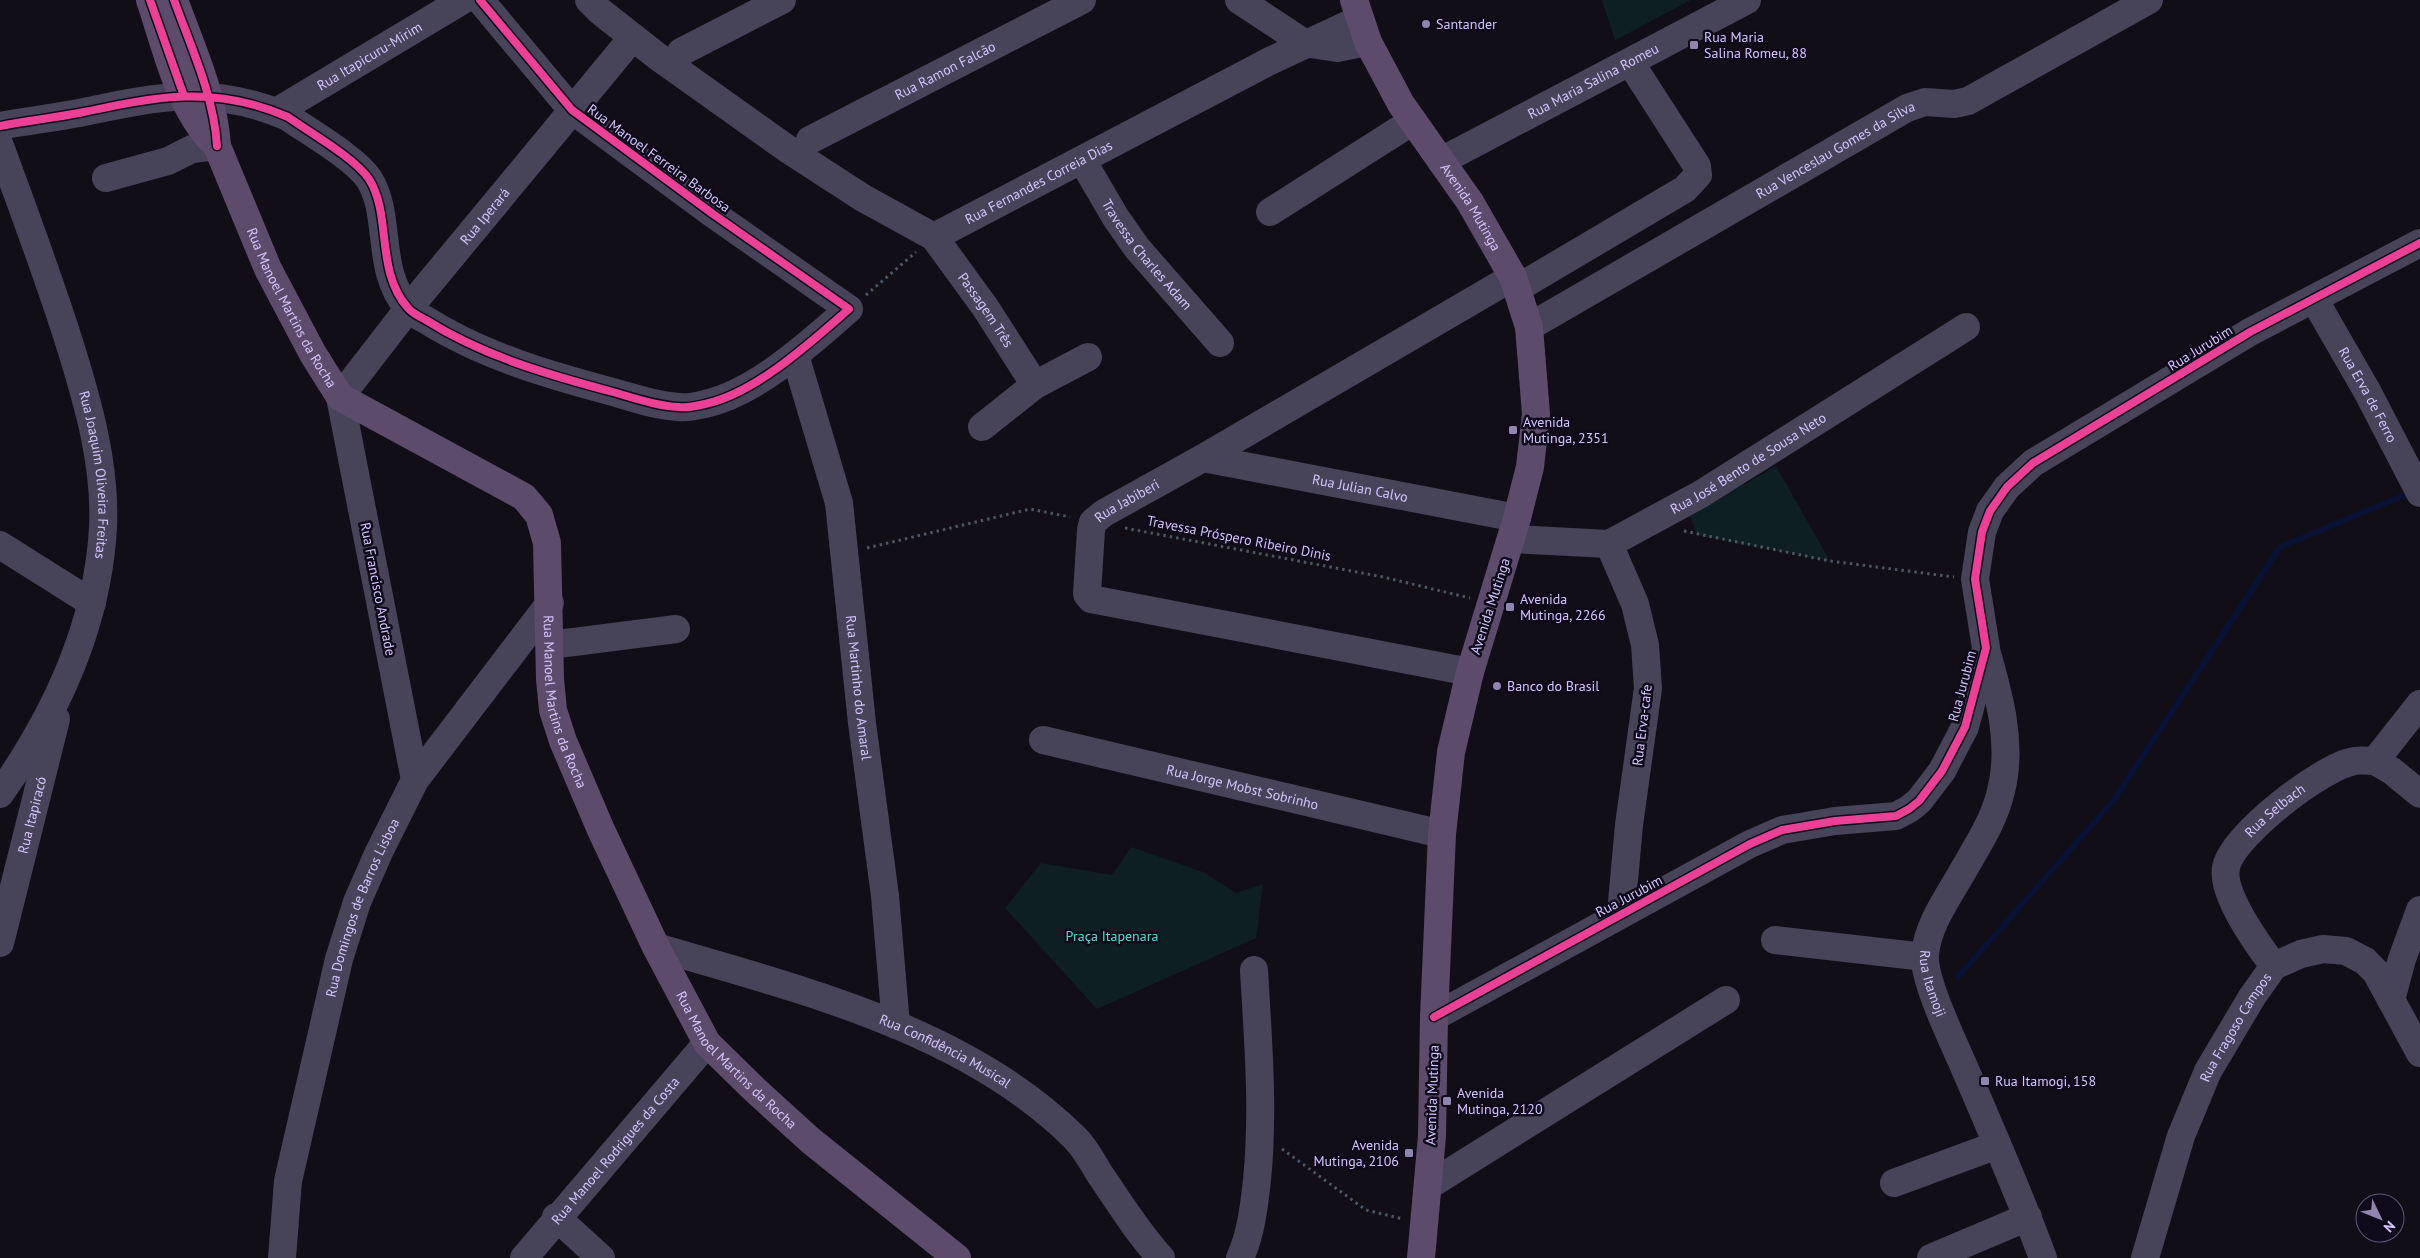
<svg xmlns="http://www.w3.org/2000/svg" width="2420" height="1258" font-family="'PT Sans',sans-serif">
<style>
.green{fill:#0e1f23}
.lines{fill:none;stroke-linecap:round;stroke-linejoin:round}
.stream{stroke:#091234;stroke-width:6}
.path{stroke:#4c5665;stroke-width:3;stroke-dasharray:2.5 4;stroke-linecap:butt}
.minor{stroke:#474359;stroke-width:28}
.major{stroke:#5d4b6b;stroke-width:28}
.cycleway-casing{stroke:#100b1b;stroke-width:11}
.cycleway{stroke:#ea4096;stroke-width:8}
.poi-dot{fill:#9085ae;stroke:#100b1b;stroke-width:2}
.labels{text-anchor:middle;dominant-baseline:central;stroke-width:5;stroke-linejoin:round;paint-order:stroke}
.poi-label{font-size:14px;fill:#d5c5ff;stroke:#100b1b;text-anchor:start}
.street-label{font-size:14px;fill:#d5c5ff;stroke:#100b1b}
.park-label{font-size:14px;fill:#53ded0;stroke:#100b1b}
</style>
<rect width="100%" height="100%" fill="#110e18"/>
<path class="green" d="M1602,0H1691L1615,40Z
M1776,466L1830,561L1697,535L1690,516Z
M1131,847L1203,872L1236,893L1263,884L1256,938L1097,1009L1005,908L1041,863L1112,875Z"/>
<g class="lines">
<path class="stream" d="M1958,977L2114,800L2280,547L2412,492"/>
<path class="path" d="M866,295L916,252
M1125,528L1383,577L1470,598
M1684,531L1830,561L1954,577
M867,548L1030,509L1070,517
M1282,1149L1366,1210L1403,1219"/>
<g class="minor">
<path id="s1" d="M589,0L601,12L657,56L789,150L863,198L934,237L985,307L1035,385"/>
<path d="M1239,0L1304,43L1337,48L1368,42"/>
<path d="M681,52L782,0"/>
<path id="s2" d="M276,112L463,0"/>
<path d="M0,126C26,121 53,118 79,113C155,97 213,84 288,117C309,132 355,158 369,179C392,215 375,271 408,308C412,313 420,317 426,320C483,356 549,375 613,392C634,398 657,406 679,407C687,408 697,406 705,404C756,393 811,342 849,309L713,214L572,110L480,0"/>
<path id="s3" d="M810,140L1082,0"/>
<path id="s4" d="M0,146C24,212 49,278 70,345C88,403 106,465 103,527C98,624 55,716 0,794"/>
<path id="s5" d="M1082,160L1116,218L1137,248L1220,343"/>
<path id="s6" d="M1441,161L1747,0"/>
<path d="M106,178L168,161L192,149L217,146"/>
<path d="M1270,212L1413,121"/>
<path id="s7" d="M934,237L1272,60L1360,19"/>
<path d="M1516,289L1685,189L1698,175L1697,166L1630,62"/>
<path id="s8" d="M2314,299L2367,391L2420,493"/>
<path id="s9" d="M1529,327L1907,108L1925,102L1954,104L1968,101L2149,0"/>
<path id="s10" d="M795,355L839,503L862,723L885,896L896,1025"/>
<path d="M982,427L1035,385L1088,357"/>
<path id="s11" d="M1203,458L1517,518"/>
<path id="s12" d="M1512,539L1609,544L1701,494L1966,327"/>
<path d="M1609,544L1635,604L1645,645L1648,688L1629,825L1621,913"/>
<path d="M0,545L92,603"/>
<path d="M550,645L676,629"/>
<path id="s13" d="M1986,650C1999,695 2013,744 2001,791C1994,822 1975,849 1960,876C1946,900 1927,927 1925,955C1923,982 1957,1049 1968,1076C1994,1136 2020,1196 2043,1258"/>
<path id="s14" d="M1470,672L1091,599L1087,594L1091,530L1093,522L1104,513L1203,458L1513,277"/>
<path id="s15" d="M1043,740L1442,834"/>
<path d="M2375,761L2392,771L2420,794"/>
<path id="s16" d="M415,780L340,397L408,309L633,37"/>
<path d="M1775,940L1925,957"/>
<path id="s17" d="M0,943L56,719"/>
<path id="s18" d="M656,947C799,989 967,1030 1075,1138C1085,1148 1092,1161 1099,1173C1119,1202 1137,1232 1161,1258"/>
<path id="s19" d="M2274,966C2258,945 2221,894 2226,868C2231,836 2324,765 2355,761C2361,760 2368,761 2375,761L2420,704"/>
<path d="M2391,1000L2402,959L2420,910"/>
<path d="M1434,1017L1750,844L1782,830L1835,821L1896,816L1909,809L1919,801L1942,771L1965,727L1986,648L1975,579L1982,532L1990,511L2007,487L2033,463L2250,332L2420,243"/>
<path d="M1894,1183L1997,1145"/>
<path d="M1428,1186L1726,1000"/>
<path d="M556,1217L601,1258"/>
<path id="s20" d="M282,1258L288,1181L339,959L357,902L379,852L415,780L550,603"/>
<path id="s21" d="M524,1258L707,1043"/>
<path d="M1240,1258C1251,1234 1254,1207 1257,1180C1264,1110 1258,1040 1254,970"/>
<path d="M1931,1258L2028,1217"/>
<path id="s22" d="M2145,1258L2181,1136L2208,1071L2252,997L2274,966L2301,954L2323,949L2346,951L2365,961L2376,972L2420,1053"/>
</g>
<g class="major">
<path d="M150,0C166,47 178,105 212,141"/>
<path id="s23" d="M174,0C191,47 214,96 217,146L268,269L313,354L340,397L524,497L539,515L547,543L550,679L553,710L563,741L601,830L656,947L707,1043L754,1089L810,1140L957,1258"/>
<path id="s24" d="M1354,0L1368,42L1401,104L1470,202L1513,277L1529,327L1536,414L1530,467L1517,518L1470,672L1451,752L1442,834L1434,1017L1432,1136L1421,1258"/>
</g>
<defs>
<path id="cycleway" d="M150,0L184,96
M174,0C191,47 214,96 217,146
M0,126C26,121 53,118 79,113C155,97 213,84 288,117C309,132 355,158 369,179C392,215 375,271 408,308C412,313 420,317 426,320C483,356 549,375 613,392C634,398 657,406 679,407C687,408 697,406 705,404C756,393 811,342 849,309L713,214L572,110L480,0
M1434,1017L1750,844L1782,830L1835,821L1896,816L1909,809L1919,801L1942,771L1965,727L1986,648L1975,579L1982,532L1990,511L2007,487L2033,463L2250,332L2420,243"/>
</defs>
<use href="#cycleway" class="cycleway-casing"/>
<use href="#cycleway" class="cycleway"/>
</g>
<g class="poi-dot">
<circle cx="1426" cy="24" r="5"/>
<rect x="1689" y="40" width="10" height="10" rx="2.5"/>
<rect x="1508" y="425" width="10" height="10" rx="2.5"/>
<rect x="1505" y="602" width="10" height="10" rx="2.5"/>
<circle cx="1497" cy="686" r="5"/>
<rect x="1980" y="1076" width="10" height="10" rx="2.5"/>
<rect x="1442" y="1096" width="10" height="10" rx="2.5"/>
<rect x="1404" y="1148" width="10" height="10" rx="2.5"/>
</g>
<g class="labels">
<g class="poi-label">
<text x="1436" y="24">Santander</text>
<text x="1704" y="37">Rua Maria<tspan x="1704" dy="16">Salina Romeu, 88</tspan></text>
<text x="1523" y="422">Avenida<tspan x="1523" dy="16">Mutinga, 2351</tspan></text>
<text x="1520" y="599">Avenida<tspan x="1520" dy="16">Mutinga, 2266</tspan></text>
<text x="1507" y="686">Banco do Brasil</text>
<text x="1995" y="1081">Rua Itamogi, 158</text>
<text x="1457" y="1093">Avenida<tspan x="1457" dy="16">Mutinga, 2120</tspan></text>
<text x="1399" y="1145" text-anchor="end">Avenida<tspan x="1399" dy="16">Mutinga, 2106</tspan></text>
</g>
<g class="street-label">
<text stroke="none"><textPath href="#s2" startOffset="109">Rua Itapicuru-Mirim</textPath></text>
<text stroke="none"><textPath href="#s3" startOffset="152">Rua Ramon Falcão</textPath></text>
<text stroke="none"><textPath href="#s6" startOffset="172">Rua Maria Salina Romeu</textPath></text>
<text stroke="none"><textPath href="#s9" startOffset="354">Rua Venceslau Gomes da Silva</textPath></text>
<text transform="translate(659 158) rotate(36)">Rua Manoel Ferreira Barbosa</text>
<text stroke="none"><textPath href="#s7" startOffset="118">Rua Fernandes Correia Dias</textPath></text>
<text stroke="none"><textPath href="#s24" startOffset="239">Avenida Mutinga</textPath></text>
<text stroke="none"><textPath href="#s16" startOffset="622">Rua Iperará</textPath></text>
<text stroke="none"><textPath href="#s5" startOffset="115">Travessa Charles Adam</textPath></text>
<text stroke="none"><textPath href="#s23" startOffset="331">Rua Manoel Martins da Rocha</textPath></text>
<text stroke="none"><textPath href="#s1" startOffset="509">Passagem Três</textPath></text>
<text transform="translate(2200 348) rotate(-32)">Rua Jurubim</text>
<text stroke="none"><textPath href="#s8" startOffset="110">Rua Erva de Ferro</textPath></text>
<text stroke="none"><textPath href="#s12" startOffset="258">Rua José Bento de Sousa Neto</textPath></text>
<text stroke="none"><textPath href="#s4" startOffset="344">Rua Joaquim Oliveira Freitas</textPath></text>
<text stroke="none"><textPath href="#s11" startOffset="160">Rua Julian Calvo</textPath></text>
<text stroke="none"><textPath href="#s14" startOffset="505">Rua Jabiberi</textPath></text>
<text transform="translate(1239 538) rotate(11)">Travessa Próspero Ribeiro Dinis</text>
<text transform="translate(378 589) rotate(79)">Rua Francisco Andrade</text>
<text transform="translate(1490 606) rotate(-72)">Avenida Mutinga</text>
<text transform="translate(1962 686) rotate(-75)">Rua Jurubim</text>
<text stroke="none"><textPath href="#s10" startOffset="340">Rua Martinho do Amaral</textPath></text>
<text stroke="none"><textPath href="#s23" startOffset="856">Rua Manoel Martins da Rocha</textPath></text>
<text transform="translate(1642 725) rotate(-83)">Rua Erva-cafe</text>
<text stroke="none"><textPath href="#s15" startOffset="205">Rua Jorge Mobst Sobrinho</textPath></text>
<text stroke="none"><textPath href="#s19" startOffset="188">Rua Selbach</textPath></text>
<text stroke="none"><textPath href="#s17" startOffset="132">Rua Itapiracó</textPath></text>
<text transform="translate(1629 896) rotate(-28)">Rua Jurubim</text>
<text stroke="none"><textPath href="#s20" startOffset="361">Rua Domingos de Barros Lisboa</textPath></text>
<text stroke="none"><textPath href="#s13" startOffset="355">Rua Itamoji</textPath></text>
<text stroke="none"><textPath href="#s22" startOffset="249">Rua Fragoso Campos</textPath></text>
<text stroke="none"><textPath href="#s18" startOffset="308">Rua Confidência Musical</textPath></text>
<text stroke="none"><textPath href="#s23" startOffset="1261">Rua Manoel Martins da Rocha</textPath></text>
<text transform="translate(1432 1095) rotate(-88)">Avenida Mutinga</text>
<text stroke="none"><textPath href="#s21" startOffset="141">Rua Manoel Rodrigues da Costa</textPath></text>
</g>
<g class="park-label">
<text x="1112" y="936">Praça Itapenara</text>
</g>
</g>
<g transform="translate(2380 1218) rotate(133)"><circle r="24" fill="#100b1b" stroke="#5f5576"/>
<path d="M0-4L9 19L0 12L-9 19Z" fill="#9085ae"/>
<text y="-8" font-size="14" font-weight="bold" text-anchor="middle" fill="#d5c5ff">N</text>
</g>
</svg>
